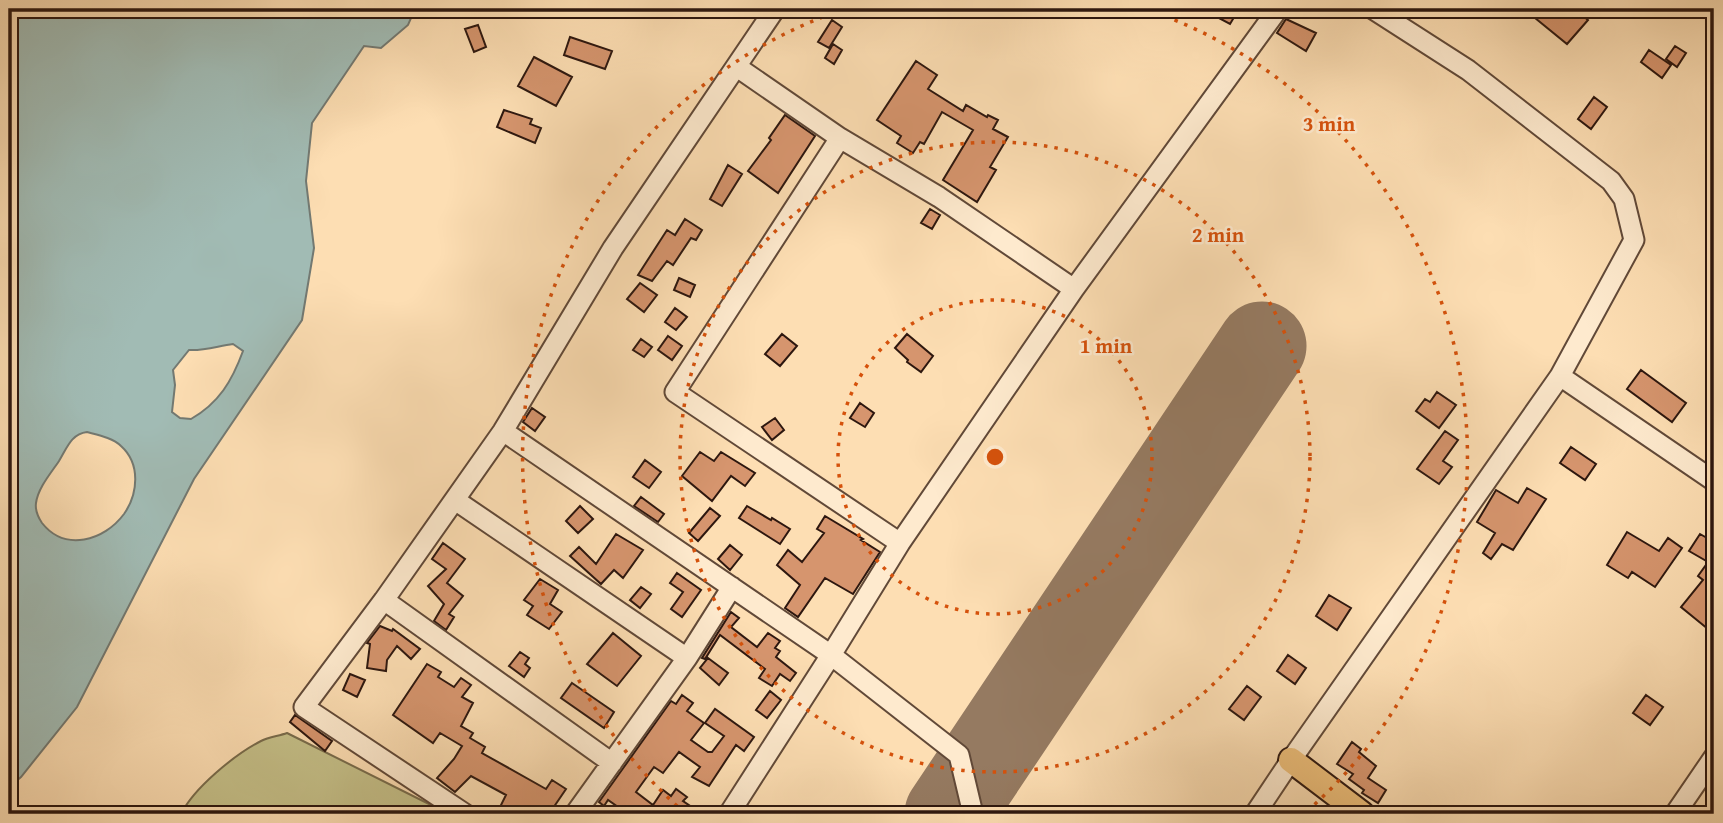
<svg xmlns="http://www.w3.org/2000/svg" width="1723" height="823" font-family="'Gentium Book Plus',serif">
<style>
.green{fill:#c5c089;stroke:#796c4c;stroke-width:2}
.water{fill:#a1bbb4;stroke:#737972;stroke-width:2;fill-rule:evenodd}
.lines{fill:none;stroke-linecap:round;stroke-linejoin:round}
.runway{stroke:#957a61;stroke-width:89}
.building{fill:#d6956e;stroke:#2d170f;stroke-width:2}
.minor-casing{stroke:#614938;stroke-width:23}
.major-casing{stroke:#2d170f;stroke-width:28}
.minor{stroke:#feeace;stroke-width:19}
.major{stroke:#eebf7a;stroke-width:24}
.ring{fill:none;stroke:#d5520c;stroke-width:3.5;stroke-dasharray:3.5 7}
.centre{fill:#d5520c;stroke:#feeace;stroke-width:3.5}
.ring-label{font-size:21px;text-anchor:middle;font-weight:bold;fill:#d5520c;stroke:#feeace;stroke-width:5;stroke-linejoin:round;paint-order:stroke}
</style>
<rect width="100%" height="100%" fill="#fddeb3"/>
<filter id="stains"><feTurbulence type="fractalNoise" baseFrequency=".00286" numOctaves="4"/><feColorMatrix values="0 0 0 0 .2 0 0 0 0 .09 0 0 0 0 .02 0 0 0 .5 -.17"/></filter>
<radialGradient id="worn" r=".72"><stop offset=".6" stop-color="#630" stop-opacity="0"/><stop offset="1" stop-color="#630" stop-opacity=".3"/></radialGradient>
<path class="green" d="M287,733L449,814H181C194,788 234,755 261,741C269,737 279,736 287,733Z"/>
<path class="water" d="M9,9H415L408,25L381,48L364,46L312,123L306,181L314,248L302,320L194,479L77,707L21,777L9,787ZM233,344L243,351C232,381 219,403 191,419L180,418L172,412L175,385L173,370L189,350C204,351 218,346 233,344ZM87,432C98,435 113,438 121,446C141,464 138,494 124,514C104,541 65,552 42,523C38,517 35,510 36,503C38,488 51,473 59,461C67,448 71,434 87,432Z"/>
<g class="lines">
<path class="runway" d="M949,814L1262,346"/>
</g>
<path class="building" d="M1202,9H1239L1230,24Z
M1524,9H1556L1563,15L1569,9H1575L1588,20L1567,44Z
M1286,19L1316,33L1306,51L1277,33Z
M832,20L842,27L829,48L818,42Z
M478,25L486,47L474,52L465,29Z
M570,37L612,51L605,69L564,55Z
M833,44L842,50L834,64L825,58Z
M1675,46L1686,53L1677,67L1666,59Z
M1649,50L1671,65L1662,78L1641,62Z
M534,57L572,77L556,106L518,86Z
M916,61L937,75L928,89L963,111L966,105L987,117L988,115L998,120L993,129L1008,137L990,167L996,170L977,202L943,180L973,130L942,112L924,144L920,142L913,153L897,143L901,136L877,120Z
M1594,97L1607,107L1591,129L1578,119Z
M504,110L532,119L530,124L541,128L535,143L497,127Z
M785,115L815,136L778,193L748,171L771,140L769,138Z
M728,165L742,174L722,206L710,199Z
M930,209L940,215L932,229L921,223Z
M685,219L702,230L696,240L691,238L673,265L667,261L652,281L638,275L667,230L675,235Z
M679,278L695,285L690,297L674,290Z
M640,283L657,295L644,312L627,299Z
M675,308L687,317L676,330L665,322Z
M782,334L797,346L780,366L765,354Z
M907,334L933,356L921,372L907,362L908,360L895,348Z
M668,336L682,346L672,360L658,350Z
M641,339L652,347L644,357L633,350Z
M1641,370L1686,403L1672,422L1627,389Z
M1437,392L1456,405L1439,428L1416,411L1425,399L1430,402Z
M860,403L874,413L865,427L850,418Z
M532,408L545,417L535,431L523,422Z
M775,418L784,430L772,440L762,427Z
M1445,431L1458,440L1443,461L1452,467L1439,484L1417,469Z
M1571,447L1596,464L1585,480L1560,463Z
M700,452L714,461L721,452L755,473L745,486L731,476L712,501L682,476Z
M645,460L661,472L649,488L633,477Z
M1527,488L1546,499L1513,550L1502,544L1491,559L1483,553L1495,533L1477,522L1496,490L1518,503Z
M641,497L664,514L658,522L634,506Z
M580,506L593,519L578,533L566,521Z
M747,506L771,520L772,518L790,529L780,544L739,518Z
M710,508L720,516L698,541L689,533Z
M825,516L863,539L861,540L880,552L853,594L825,578L798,617L785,608L800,585L777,565L788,550L802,562L824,533L817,529Z
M1627,532L1659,551L1668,538L1682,548L1655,587L1632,572L1628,578L1607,565Z
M616,534L643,550L623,578L614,570L601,584L570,556L579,547L596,564Z
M1700,534L1714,542V634L1681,607L1703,580L1698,576L1708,562L1689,551Z
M443,543L465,559L447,583L463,596L449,614L454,617L446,630L434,621L444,604L428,586L446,569L432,559Z
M730,545L742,555L730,570L718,559Z
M677,573L701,590L682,617L671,609L683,592L670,583Z
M540,579L558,590L550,604L562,612L549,629L527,615L533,606L524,600Z
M641,587L651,594L640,608L630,600Z
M1329,595L1351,608L1337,630L1316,616Z
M731,612L739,618L731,627L757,647L768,633L780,641L775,648L780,651L776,657L796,673L790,681L780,674L772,686L759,678L765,669L720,635L705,659L702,658Z
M380,626L392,631L393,629L420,649L411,659L397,646L387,660L386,671L367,668L370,644L367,643Z
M613,633L641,656L617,686L587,664Z
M520,652L529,658L525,664L530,668L524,677L509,666Z
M1288,655L1306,668L1295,684L1277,671Z
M708,658L728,673L719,685L700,668Z
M427,664L441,672L438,677L454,687L461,678L471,685L462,697L473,703L461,726L473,733L470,738L485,747L482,753L546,789L552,780L566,789L549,814H532L519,807L515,813L501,805L506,795L471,776L455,792L437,778L454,759L462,746L440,733L433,743L393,715Z
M350,674L365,680L357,697L343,690Z
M572,683L614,712L604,728L561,698Z
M1247,686L1261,697L1244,720L1229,709Z
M770,691L781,700L767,718L756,710Z
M682,695L693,703L687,711L704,723L691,740L708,752H712L724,736L705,723L715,709L754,737L744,751L736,745L709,786L692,777L700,767L679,752L663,773L654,767L636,792L653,805L663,790L671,796L676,789L687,797L683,801L702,814H628L608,800L604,806L599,802L671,701L676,704Z
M1646,695L1663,707L1650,725L1633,713Z
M295,715L332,741L325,751L290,722Z
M1352,742L1361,749L1359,752L1376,766L1368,778L1386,790L1378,803L1362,793L1364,790L1349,779L1353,774L1337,764Z"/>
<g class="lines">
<defs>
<path id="minor" d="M840,138L675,392L900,543
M1074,289L1278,9
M1560,376L1714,481
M503,431L831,655L959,755L973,814
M455,500L687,658
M384,600L612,763
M465,814L304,707L384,600L503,431L613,248L775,9
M575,814L687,658L732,587
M729,814L831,655L900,543L1074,289L939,197L840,138L737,67
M1255,814L1291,760L1560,376L1634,240L1624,199L1611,181L1468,70L1373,9
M1675,814L1714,757"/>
<path id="major" d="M1291,760L1362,814"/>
</defs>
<use href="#minor" class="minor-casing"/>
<use href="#major" class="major-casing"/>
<use href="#minor" class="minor"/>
<use href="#major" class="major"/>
</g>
<g class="ring">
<circle cx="995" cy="457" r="157"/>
<circle cx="995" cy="457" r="315"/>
<path d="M685 813A472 472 0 0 1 845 9M1145 9A472 472 0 0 1 1305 813"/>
</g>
<circle cx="995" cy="457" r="10" class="centre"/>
<g class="ring-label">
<text x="1329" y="131">3 min</text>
<text x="1218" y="242">2 min</text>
<text x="1106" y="353">1 min</text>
</g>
<rect width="1723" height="823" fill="none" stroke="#fddeb3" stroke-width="35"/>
<rect x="10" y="10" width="1702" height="802" fill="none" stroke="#2d170f" stroke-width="3.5"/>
<rect x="18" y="18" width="1688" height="788" fill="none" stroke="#2d170f" stroke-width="2"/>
<rect width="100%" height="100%" filter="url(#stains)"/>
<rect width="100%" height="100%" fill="url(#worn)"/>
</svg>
